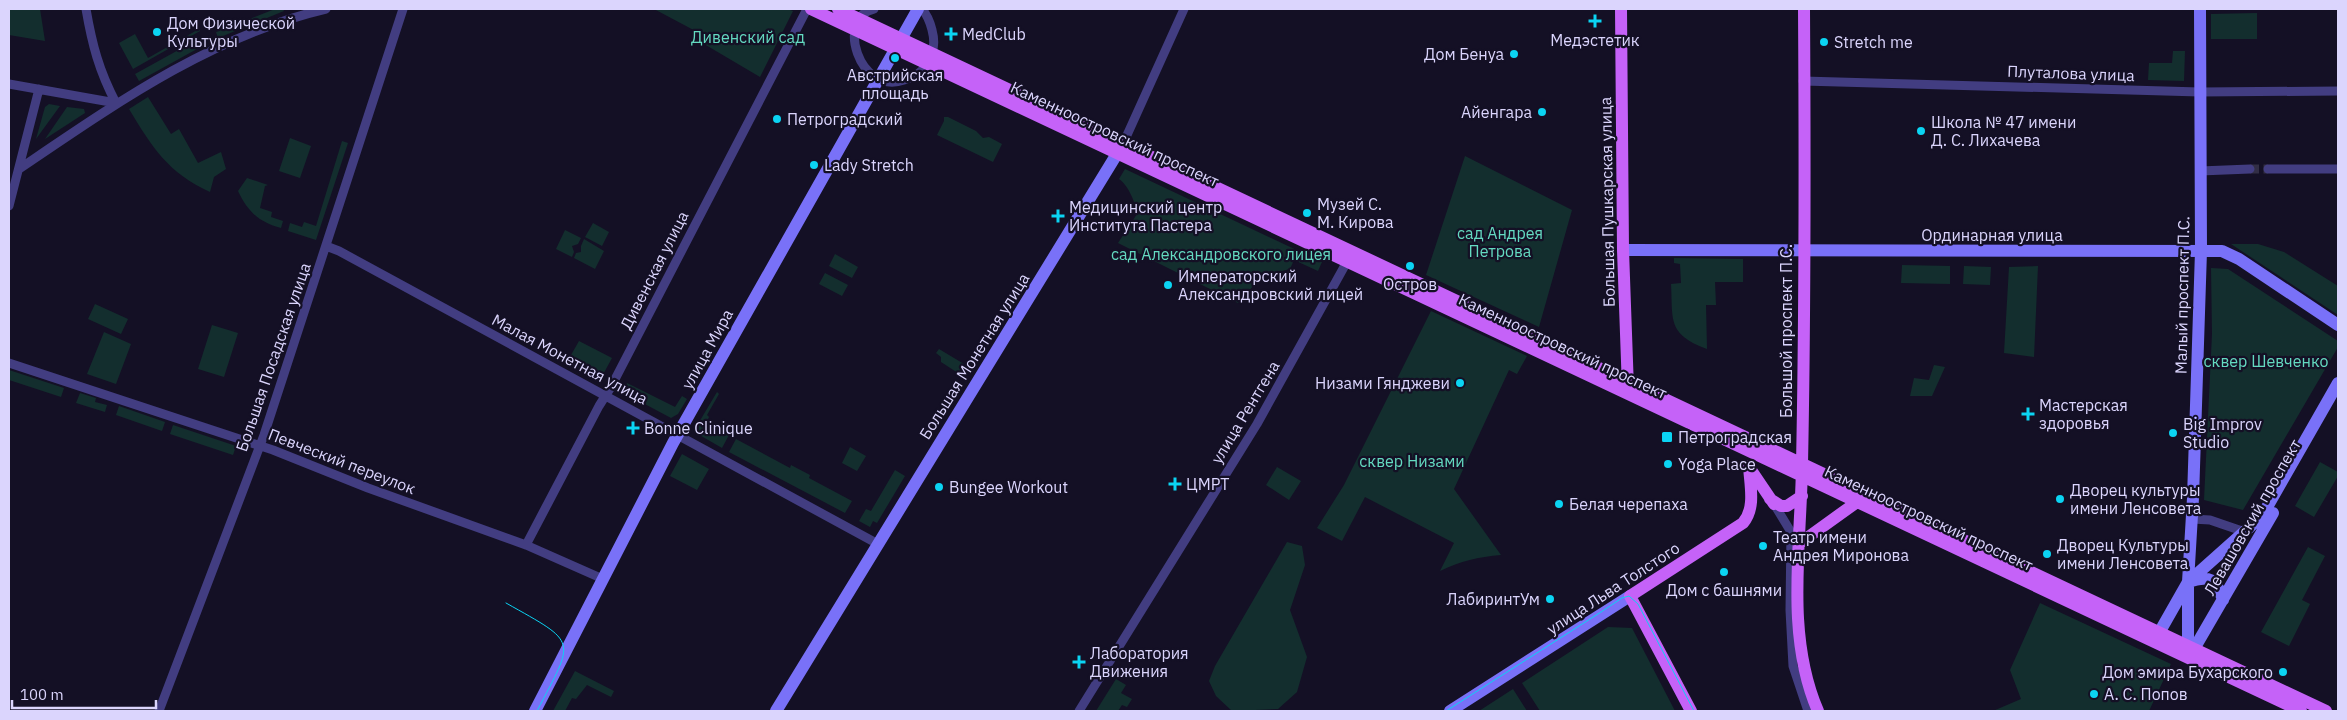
<svg xmlns="http://www.w3.org/2000/svg" width="2347" height="720" font-family="'IBM Plex Sans',sans-serif">
<style>
.green{fill:#132e2e}
.lines{fill:none;stroke-linecap:round;stroke-linejoin:round}
.street-tunnel{stroke:#322e45;stroke-width:9;stroke-dasharray:9 4.5;stroke-linecap:butt}
.street{stroke:#423d81;stroke-width:9}
.secondary{stroke:#7971f8;stroke-width:12}
.primary{stroke:#c562f8;stroke-width:12}
.tram{stroke:#0bd4f3;stroke-width:1}
.poi-dot{fill:#0bd4f3;stroke:#141025;stroke-width:2}
.labels{text-anchor:middle;dominant-baseline:central;stroke-width:4.5;stroke-linejoin:round;paint-order:stroke}
.poi-label{font-size:16px;fill:#dbd5fd;stroke:#141025;text-anchor:start}
.park-label{font-size:16px;fill:#64dac1;stroke:#141025}
.street-label{font-size:16px;fill:#dbd5fd;stroke:#141025}
</style>
<rect width="100%" height="100%" fill="#141025"/>
<path class="green" d="M9,9H40L45,41L9,35Z
M275,9H283L284,11L218,38L216,32Z
M654,9H787L793,11L760,77L699,41L703,35Z
M2257,13V39H2211V14Z
M199,29L200,31L133,69L119,43L135,34L148,58Z
M202,37L206,44L139,81L135,74Z
M2173,51H2185L2184,81L2148,80L2149,63H2172Z
M148,97L171,134L179,129L198,163L221,152L226,169L214,177L210,192C168,173 152,147 129,109Z
M49,104L60,106L36,139L45,107Z
M67,107L84,109L85,113L45,139Z
M944,117H948L976,131L983,138L989,137L1002,144L993,162L937,135L944,121Z
M290,138L311,146L300,178L279,171Z
M342,141L348,143L316,240L288,231L290,223L302,227L304,222L316,226Z
M1465,156L1572,210L1539,327L1426,275Z
M1125,169L1322,262L1318,271L1294,260L1290,269L1262,276L1238,303L1118,243L1137,214C1136,203 1128,185 1119,179Z
M247,178L268,185L265,186L260,208L272,212L271,217L283,221L281,228C259,222 248,212 238,191Z
M593,223L609,232L602,246L585,237Z
M565,230L581,238L578,244L572,246L574,252L572,257L556,249Z
M584,239L604,251L595,269L574,258L576,253L581,252V246Z
M2231,244H2258L2284,252L2338,286V315Z
M835,254L858,267L852,278L829,266Z
M1674,258L1743,259V282H1715L1716,305H1706L1707,349C1667,334 1673,320 1671,284L1681,283L1680,264L1674,263Z
M1902,265L1950,266V284L1901,283Z
M1964,266L1991,267L1990,285L1963,284Z
M2038,266L2034,357L2004,353L2009,267Z
M2211,268L2228,269L2338,341V347L2243,510L2204,500L2212,334Z
M825,273L848,285L842,296L819,284Z
M95,304L128,319L121,334L88,319Z
M1431,311L1527,356L1517,374L1509,370L1454,489L1501,555C1478,557 1461,561 1440,571L1454,543L1365,497L1342,541L1317,528L1344,485Z
M212,325L238,333L224,377L198,369Z
M104,332L131,344L116,384L87,374Z
M579,341L612,358L600,380L567,362Z
M939,349L964,364L963,367L965,368L961,375L941,362V357L936,353Z
M1934,365L1945,367L1932,396H1910L1914,378L1929,380Z
M9,370L64,388L61,397L9,380Z
M627,383L675,407L682,396L687,399L678,414L671,418L626,394L623,391Z
M717,392L719,394L707,415L709,417L706,423L729,435L722,448L696,433L695,429Z
M80,393L96,398L95,402L107,405L105,412L76,403Z
M119,406L165,422L162,431L116,415Z
M173,425L236,446L233,455L170,434Z
M736,439L790,468L791,465L810,475L809,478L852,501L845,513L729,452Z
M850,447L866,456L857,471L842,463Z
M682,454L709,469L697,490L670,476Z
M2320,462L2338,472V476L2314,517L2295,506Z
M1277,467L1301,481L1289,500L1266,485Z
M895,470L905,476L877,523L873,521L870,527L859,521L866,509L871,511Z
M1287,542L1302,546L1305,565L1290,610L1307,657L1297,692L1278,709L1232,711L1216,696L1209,681L1215,666Z
M2308,547L2325,556L2302,600L2310,604L2289,646L2261,632Z
M2040,603L2171,664L2149,711H1993L2021,699L2010,670Z
M1608,627L1632,628L1675,711H1540L1522,683Z
M575,671L614,691L611,697L587,685L576,699L572,698L565,711H553Z
M1116,679L1126,685L1121,693L1132,699L1127,707L1122,705L1118,711H1096Z
M1513,689L1527,711H1479Z"/>
<g class="lines">
<path class="street-tunnel" d="M2250,169H2268"/>
<path class="street" d="M86,9C92,44 99,71 116,103
M874,9C835,17 859,96 904,80C920,75 927,68 932,52C937,40 930,18 922,9
M1803,81L2200,92L2338,91
M9,84L116,103
M1123,144L1184,9
M19,169C115,104 211,36 326,9
M2268,169H2338
M2200,171L2250,169
M9,206L39,89
M326,246L339,251L878,544
M9,363L273,450L368,488L526,545L603,579
M1774,504L1791,532L1790,610L1793,666L1808,711
M2192,519L2210,520L2245,532
M526,545L599,406L611,387L807,9
M159,711L264,435L403,9
M1079,711L1257,424L1349,258"/>
<path class="secondary" d="M1623,250L2222,251L2239,259L2338,325
M2188,582C2209,575 2216,578 2223,600
M2159,633L2188,582L2262,516L2338,383
M2194,649L2273,513
M2188,656V582L2193,498L2201,251L2200,9
M535,711L673,443L918,9
M776,711L1123,144
M1450,711L1630,596"/>
<path class="primary" d="M811,9L2301,711
M838,9L2326,711
M1621,9L1623,250L1628,389
M1804,9C1805,161 1805,313 1802,465C1801,546 1785,635 1818,711
M1749,467L1774,504
M1770,499L1781,506H1787L1802,496
M1800,543L1857,502
M1691,711L1630,596L1743,523C1756,508 1750,485 1749,466"/>
<path class="tram" d="M506,603C579,644 575,638 537,711
M1446,711L1601,612L1622,598L1629,596L1638,604L1694,711"/>
</g>
<g class="poi-dot">
<path d="M1592.5 13.5h5v5h5v5h-5v5h-5v-5h-5v-5h5z"/>
<circle cx="157" cy="32" r="5"/>
<path d="M948.5 26.5h5v5h5v5h-5v5h-5v-5h-5v-5h5z"/>
<circle cx="1824" cy="42" r="5"/>
<circle cx="1514" cy="54" r="5"/>
<circle cx="895" cy="58" r="5"/>
<circle cx="1542" cy="112" r="5"/>
<circle cx="777" cy="119" r="5"/>
<circle cx="1921" cy="131" r="5"/>
<circle cx="814" cy="165" r="5"/>
<circle cx="1307" cy="213" r="5"/>
<path d="M1055.5 208.5h5v5h5v5h-5v5h-5v-5h-5v-5h5z"/>
<circle cx="1410" cy="266" r="5"/>
<circle cx="1168" cy="285" r="5"/>
<circle cx="1460" cy="383" r="5"/>
<path d="M2025.5 406.5h5v5h5v5h-5v5h-5v-5h-5v-5h5z"/>
<path d="M630.5 420.5h5v5h5v5h-5v5h-5v-5h-5v-5h5z"/>
<circle cx="2173" cy="433" r="5"/>
<rect x="1661" y="431" width="12" height="12" rx="2.5"/>
<circle cx="1668" cy="464" r="5"/>
<path d="M1172.5 476.5h5v5h5v5h-5v5h-5v-5h-5v-5h5z"/>
<circle cx="939" cy="487" r="5"/>
<circle cx="2060" cy="499" r="5"/>
<circle cx="1559" cy="504" r="5"/>
<circle cx="1763" cy="546" r="5"/>
<circle cx="2047" cy="554" r="5"/>
<circle cx="1724" cy="572" r="5"/>
<circle cx="1550" cy="599" r="5"/>
<path d="M1076.5 654.5h5v5h5v5h-5v5h-5v-5h-5v-5h5z"/>
<circle cx="2283" cy="672" r="5"/>
<circle cx="2094" cy="694" r="5"/>
</g>
<g class="labels">
<g class="poi-label">
<text x="167" y="23">Дом Физической<tspan x="167" dy="18">Культуры</tspan></text>
<text x="962" y="34">MedClub</text>
<text x="1595" y="40" text-anchor="middle">Медэстетик</text>
<text x="1834" y="42">Stretch me</text>
<text x="1504" y="54" text-anchor="end">Дом Бенуа</text>
<text x="895" y="75" text-anchor="middle">Австрийская<tspan x="895" dy="18">площадь</tspan></text>
<text x="1532" y="112" text-anchor="end">Айенгара</text>
<text x="787" y="119">Петроградский</text>
<text x="1931" y="122">Школа № 47 имени<tspan x="1931" dy="18">Д. С. Лихачева</tspan></text>
<text x="824" y="165">Lady Stretch</text>
<text x="1317" y="204">Музей С.<tspan x="1317" dy="18">М. Кирова</tspan></text>
<text x="1069" y="207">Медицинский центр<tspan x="1069" dy="18">Института Пастера</tspan></text>
<text x="1178" y="276">Императорский<tspan x="1178" dy="18">Александровский лицей</tspan></text>
<text x="1410" y="284" text-anchor="middle">Остров</text>
<text x="1450" y="383" text-anchor="end">Низами Гянджеви</text>
<text x="2039" y="405">Мастерская<tspan x="2039" dy="18">здоровья</tspan></text>
<text x="2183" y="424">Big Improv<tspan x="2183" dy="18">Studio</tspan></text>
<text x="644" y="428">Bonne Clinique</text>
<text x="1678" y="437">Петроградская</text>
<text x="1678" y="464">Yoga Place</text>
<text x="1186" y="484">ЦМРТ</text>
<text x="949" y="487">Bungee Workout</text>
<text x="2070" y="490">Дворец культуры<tspan x="2070" dy="18">имени Ленсовета</tspan></text>
<text x="1569" y="504">Белая черепаха</text>
<text x="1773" y="537">Театр имени<tspan x="1773" dy="18">Андрея Миронова</tspan></text>
<text x="2057" y="545">Дворец Культуры<tspan x="2057" dy="18">имени Ленсовета</tspan></text>
<text x="1724" y="590" text-anchor="middle">Дом с башнями</text>
<text x="1540" y="599" text-anchor="end">ЛабиринтУм</text>
<text x="1090" y="653">Лаборатория<tspan x="1090" dy="18">Движения</tspan></text>
<text x="2273" y="672" text-anchor="end">Дом эмира Бухарского</text>
<text x="2104" y="694">А. С. Попов</text>
</g>
<g class="park-label">
<text x="748" y="37">Дивенский сад</text>
<text x="1500" y="233">сад Андрея<tspan x="1500" dy="18">Петрова</tspan></text>
<text x="1221" y="254">сад Александровского лицея</text>
<text x="2266" y="361">сквер Шевченко</text>
<text x="1412" y="461">сквер Низами</text>
</g>
<g class="street-label">
<text transform="translate(2071 73) rotate(2)">Плуталова улица</text>
<text transform="translate(1115 134) rotate(25)">Каменноостровский проспект</text>
<text transform="translate(1607 202) rotate(-91)">Большая Пушкарская улица</text>
<text x="1992" y="235">Ординарная улица</text>
<text transform="translate(654 270) rotate(-63)">Дивенская улица</text>
<text transform="translate(2182 295) rotate(-89)">Малый проспект П.С.</text>
<text transform="translate(1786 331) rotate(-90)">Большой проспект П.С.</text>
<text transform="translate(1563 346) rotate(25)">Каменноостровский проспект</text>
<text transform="translate(707 349) rotate(-61)">улица Мира</text>
<text transform="translate(974 356) rotate(-58)">Большая Монетная улица</text>
<text transform="translate(273 357) rotate(-71)">Большая Посадская улица</text>
<text transform="translate(570 359) rotate(28)">Малая Монетная улица</text>
<text transform="translate(1245 412) rotate(-59)">улица Рентгена</text>
<text transform="translate(342 461) rotate(21)">Певческий переулок</text>
<text transform="translate(2252 517) rotate(-60)">Левашовский проспект</text>
<text transform="translate(1929 518) rotate(25)">Каменноостровский проспект</text>
<text transform="translate(1613 588) rotate(-33)">улица Льва Толстого</text>
</g>
</g>
<rect width="2347" height="720" fill="none" stroke="#dbd5fd" stroke-width="20"/>
<path d="M12 700v8h144v-8" fill="none" stroke="#dbd5fd" stroke-width="2.5"/>
<text x="20" y="700" font-size="15" fill="#dbd5fd" stroke="#141025" stroke-width="4" paint-order="stroke">100 m</text>
</svg>
